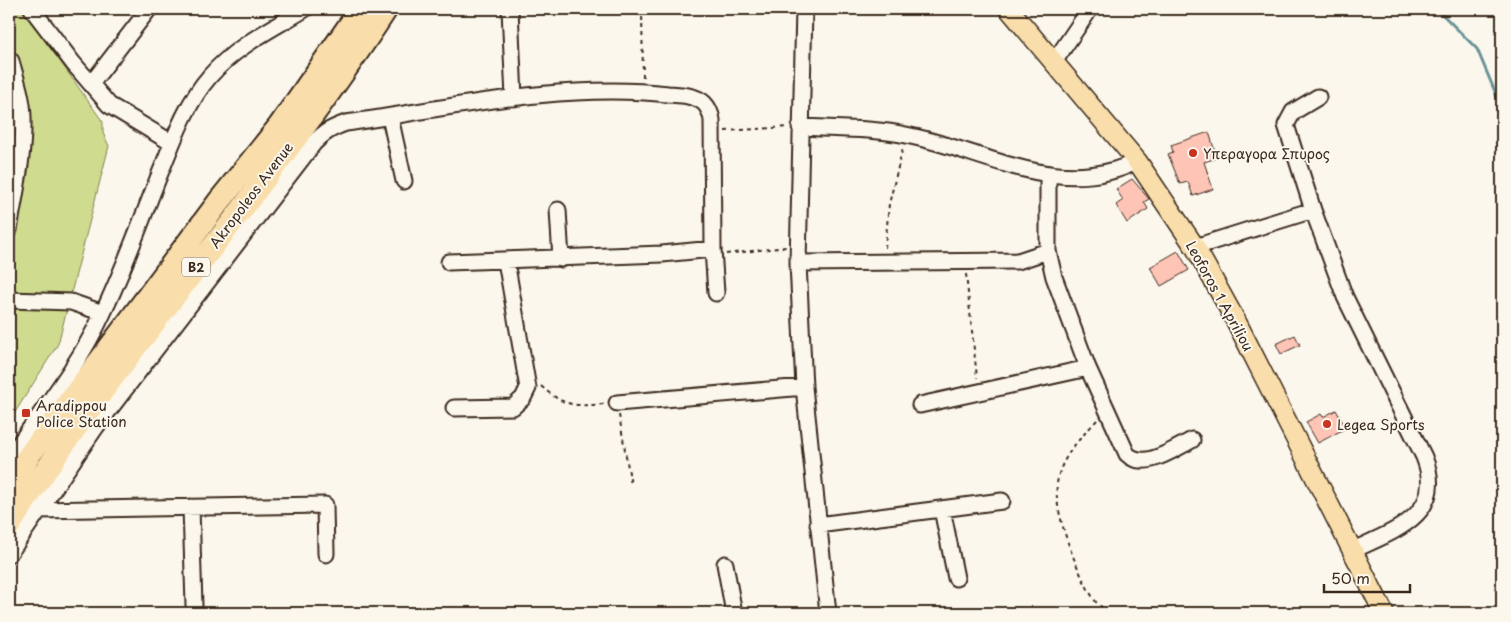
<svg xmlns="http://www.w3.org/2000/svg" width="1511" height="622" font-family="'Playpen Sans',sans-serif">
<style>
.green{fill:#cfdb8e;stroke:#858256}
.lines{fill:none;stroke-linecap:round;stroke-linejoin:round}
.stream{stroke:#699296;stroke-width:3}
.building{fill:#fec4b5;stroke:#3b2a1e}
.minor-casing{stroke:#3b2a1e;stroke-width:19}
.major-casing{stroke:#3b2a1e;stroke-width:22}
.highway-casing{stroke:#3b2a1e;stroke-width:26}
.path{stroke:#3b2a1e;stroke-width:2;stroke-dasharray:4 4;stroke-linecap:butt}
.minor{stroke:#fbf7ec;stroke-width:15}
.major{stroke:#f9deab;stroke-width:19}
.highway{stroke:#f9deab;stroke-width:22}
.poi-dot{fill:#c8321e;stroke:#fbf7ec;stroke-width:2}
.labels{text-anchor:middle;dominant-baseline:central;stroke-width:4;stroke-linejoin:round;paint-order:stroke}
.shield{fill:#fbf7ec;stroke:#75685c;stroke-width:1}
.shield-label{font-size:12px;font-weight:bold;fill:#3b2a1e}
.poi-label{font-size:14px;fill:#3b2a1e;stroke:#fbf7ec;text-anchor:start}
.street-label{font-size:14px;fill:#3b2a1e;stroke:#fbf7ec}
</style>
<rect width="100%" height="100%" fill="#fbf7ec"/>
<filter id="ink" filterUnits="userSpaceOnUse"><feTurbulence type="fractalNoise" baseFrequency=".02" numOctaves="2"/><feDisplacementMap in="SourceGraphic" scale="10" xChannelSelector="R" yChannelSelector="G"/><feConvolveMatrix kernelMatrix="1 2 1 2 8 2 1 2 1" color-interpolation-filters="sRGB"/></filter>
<g filter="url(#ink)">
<path class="green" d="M9,9H23L103,122V133L109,146L58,344L9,422Z"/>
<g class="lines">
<path class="stream" d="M1437,9L1477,49L1501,106L1502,174"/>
</g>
<path class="building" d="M1209,132L1217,158L1204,162L1213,189L1193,196L1188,182L1180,184L1168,154L1173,152L1171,145Z
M1132,179L1149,199L1144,202L1148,209L1127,223L1116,205L1123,200L1116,189Z
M1178,251L1189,270L1161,286L1150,267Z
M1295,335L1300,345L1281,354L1276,344Z
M1336,410L1346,428L1318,443L1306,422L1321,414L1323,417Z"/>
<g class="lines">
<defs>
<path id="minor" d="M32,9L73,63L109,105L172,143
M510,9L514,98
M804,9L798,263L804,387L828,613
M9,59L11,61C16,79 23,99 23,118C24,156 15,193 9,230
M1054,62L1090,9
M91,84L149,9
M1318,97L1293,112L1286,125L1313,210L1345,297L1424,457C1447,515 1394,531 1351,551
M390,117L404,181
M800,127C835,129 872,128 906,135C982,149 1060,201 1137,161
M1048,174V251L1054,277L1088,368L1127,454C1144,471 1174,449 1192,440
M558,210L561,259
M1195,247L1313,210
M449,262L662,254L713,249
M798,263L1018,261L1048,251
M9,300L71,302L103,313
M617,403L804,387
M920,405L1088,368
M454,408L513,407L523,398L528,388L506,261
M9,458C42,411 79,365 103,313C126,265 143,215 163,166C175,136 188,101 210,76C236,46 272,29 305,9
M191,507L194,606
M942,509L956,578
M38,510L325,505L326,554
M818,525L1002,501
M9,554L96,427L314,143C324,132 332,128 346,123C449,108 564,82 668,94C680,95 695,95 704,103C709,108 711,114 712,120L713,249L716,293
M725,564L734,613"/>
<path id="major" d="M1009,9L1137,161L1195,247L1237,323L1384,613"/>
<path id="highway" d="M9,487L30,454L218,203L279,127L361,9
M9,526C124,346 270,188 386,9"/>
</defs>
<use href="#minor" class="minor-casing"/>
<use href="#major" class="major-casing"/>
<use href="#highway" class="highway-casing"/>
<path class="path" d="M642,9L643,79
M725,131L787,127
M885,248L889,204L903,147
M726,254L786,247
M966,274L977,378
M541,386C563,406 575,407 604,404
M619,415L631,485
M1097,420C1080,439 1060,457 1057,484C1053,512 1079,578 1096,602C1099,606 1106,610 1111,613"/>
<use href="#minor" class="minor"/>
<use href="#major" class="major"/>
<use href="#highway" class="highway"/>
</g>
</g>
<g class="poi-dot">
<circle cx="1193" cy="153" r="5"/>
<rect x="21" y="408" width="10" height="10" rx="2.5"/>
<circle cx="1327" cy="424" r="5"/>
</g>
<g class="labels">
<rect class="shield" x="182" y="257.5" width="28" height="19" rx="4"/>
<g class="shield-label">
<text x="196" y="267">B2</text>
</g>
<g class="poi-label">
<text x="1203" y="153">Υπεραγορα Σπυρος</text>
<text x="36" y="405">Aradippou<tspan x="36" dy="16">Police Station</tspan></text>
<text x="1337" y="424">Legea Sports</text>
</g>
<g class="street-label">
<text transform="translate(251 195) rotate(-53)">Akropoleos Avenue</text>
<text transform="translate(1220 296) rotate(61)">Leoforos 1 Apriliou</text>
</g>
</g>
<rect width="1511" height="622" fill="none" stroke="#fbf7ec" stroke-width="30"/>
<rect x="15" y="15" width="1481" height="592" fill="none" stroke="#3b2a1e" stroke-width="2" filter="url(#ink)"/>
<path d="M1324 584v8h86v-8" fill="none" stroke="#3b2a1e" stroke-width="2.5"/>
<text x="1331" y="584" font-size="15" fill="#3b2a1e" stroke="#fbf7ec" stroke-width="4" paint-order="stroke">50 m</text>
</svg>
